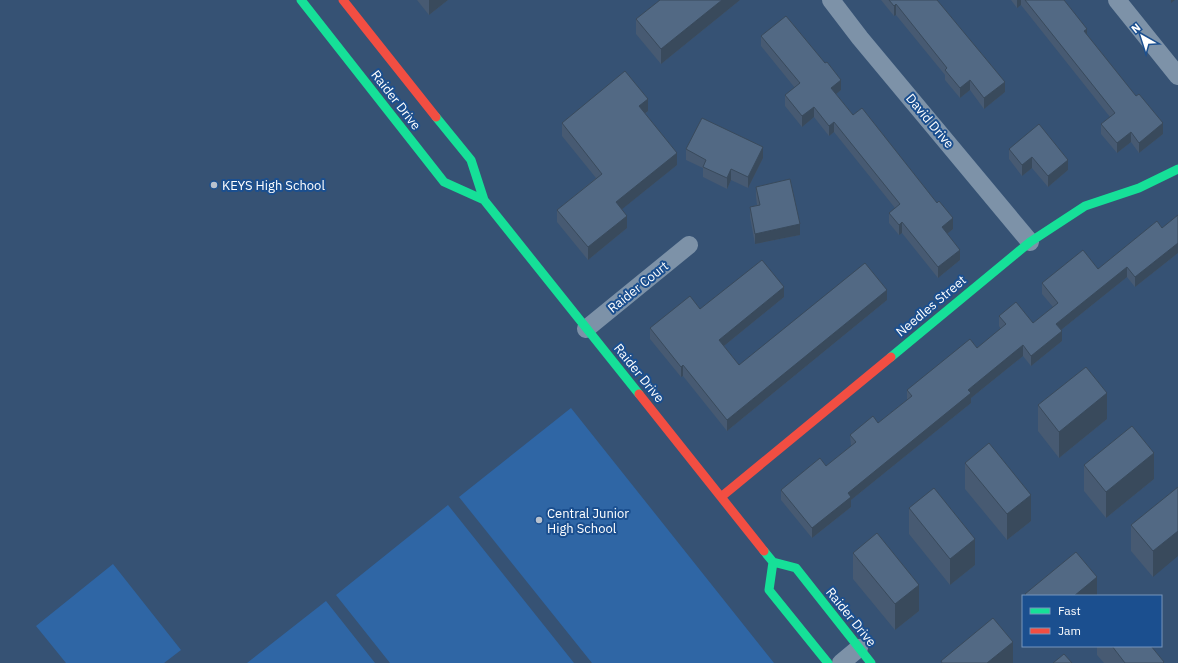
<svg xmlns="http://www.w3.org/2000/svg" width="1178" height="663" font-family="'IBM Plex Sans',sans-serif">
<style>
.green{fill:#2f66a5}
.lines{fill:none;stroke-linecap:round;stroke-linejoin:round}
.street{stroke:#7d92a8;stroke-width:18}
.fast{stroke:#16e098;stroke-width:9}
.jam{stroke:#f24e42;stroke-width:9}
.wall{fill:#475a72}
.shaded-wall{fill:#394a5c}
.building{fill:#526984;stroke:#394a5c}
.poi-dot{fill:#b9c2ce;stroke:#1b4f8f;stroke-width:1.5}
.labels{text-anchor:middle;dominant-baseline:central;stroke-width:4;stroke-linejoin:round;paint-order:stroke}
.street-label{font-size:13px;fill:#fff;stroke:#1b4f8f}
.poi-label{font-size:13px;fill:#fff;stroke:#1b4f8f;text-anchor:start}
</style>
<rect width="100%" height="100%" fill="#365274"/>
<path class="green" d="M571,408L774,663H592L459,497Z
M448,505L574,663H390L336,595Z
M113,564L181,650L164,663H66L36,626Z
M326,601L375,663H247Z"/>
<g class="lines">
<path class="street" d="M831,0L860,38L1030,242
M1117,0L1178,76
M586,329L689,245
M841,663L859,648"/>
<path class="fast" d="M301,0L444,182L484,200
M436,117L471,160L484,200L639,394
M891,357L1030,242L1085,206L1139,188L1178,169
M764,551L773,562L796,568L871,663
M773,562L769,590L828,663"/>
<path class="jam" d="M343,0L436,117
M639,394L764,551
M721,497L891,357"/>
</g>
<path class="wall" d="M417,0H448L429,15Z
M660,0H740L661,64L636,34V19Z
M881,0H937L1005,92L984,109L970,90L960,98L945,80V75L896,15L894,16Z
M1011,0H1064L1087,35L1163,134L1139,153L1131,142L1117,153L1101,134V124L1110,117L1021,5L1017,8Z
M761,36L841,90L836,94L853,115L953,229L947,234L960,260L938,278L902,233L899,235L889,223V213L895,208L834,132L829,136L814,117L802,127L785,106V95L795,88L761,46Z
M648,111L645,114L677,165L622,209L627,228L588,260L557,222V210L596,178L562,136V123Z
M686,149L763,158L748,188L731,180L727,189L703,177V168L686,160Z
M1009,149L1068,170L1048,187L1032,168L1022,176L1009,159Z
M756,187L800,235L755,244L750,217V207L757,205L756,197Z
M1178,215V253L1135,287L1127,277L1061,330L1062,341L1031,366L1023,356L971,398V403L851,500V507L812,538L781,500V490L826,466L851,446L850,435L878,423L907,400V390L977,348L1001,329L999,326V316L1033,323L1053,307L1042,294V283L1098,269L1162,228Z
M784,297L724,346L739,365L887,300L727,431L683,376L681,377L650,339V328L700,309Z
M1038,405L1107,419L1059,458L1038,431Z
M965,463L1031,521L1007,540L965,489Z
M1084,465L1154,479L1106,518L1084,491Z
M1178,487L1153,577L1131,551V525Z
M909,508L975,565L950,585L909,534Z
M853,553L919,611L895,630L853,579Z
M1097,646H1151L1164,663H1104L1097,655Z"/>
<path class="shaded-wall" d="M429,0H448L429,15Z
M722,0H740L661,64V49Z
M1017,0H1021V5L1017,8Z
M1171,0H1175L1171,3Z
M896,4V15L894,16V6Z
M1087,29V39L1084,31Z
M841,80V90L831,98V88Z
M970,80V90L960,98V88Z
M1005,82V92L984,109V98Z
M648,99V111L639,118V106Z
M814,107V117L802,127V116Z
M834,122V132L829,136V126Z
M1163,123V134L1139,153V143Z
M1131,132V142L1117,153V143Z
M763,147V158L748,188V177Z
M677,153V165L616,214V202Z
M1032,157V168L1022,176V165Z
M1068,160V170L1048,187V176Z
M731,169V180L727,189V178Z
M627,216V228L588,260V247Z
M953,218V229L942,238V227Z
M902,222V233L899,235V225Z
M800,224V235L755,244V234Z
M1178,243V253L1135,287V277Z
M960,250V260L938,278V267Z
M1127,267V277L1056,334V324Z
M784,287V297L719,350V340Z
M887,290V300L727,431V420Z
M1062,331V341L1031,366V356Z
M1023,345V356L971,398V403L851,500V507L812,538V528L848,493L968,390Z
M683,365V376L681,377V367Z
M1107,393V419L1059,458V432Z
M1154,453V479L1106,518V492Z
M1031,495V521L1007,540V514Z
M1178,531V556L1153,577V551Z
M975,539V565L950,585V559Z
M1097,577V596H1074Z
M919,585V611L895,630V604Z
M1013,642V663H987Z"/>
<path class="building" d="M660,0H722L661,49L636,19Z
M889,0H937L1005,82L984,98L970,80L960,88L945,70L947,68L896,4L894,6Z
M1025,0H1064L1087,29L1084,31L1136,96L1139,94L1163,123L1139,143L1131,132L1117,143L1101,124L1115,113Z
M786,16L825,63L827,62L841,80L831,88L853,115L862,108L937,203L939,201L953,218L942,227L960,250L938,267L902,222L899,225L889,213L900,204L834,122L829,126L814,107L802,116L785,95L800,83L761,36Z
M625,71L648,99L639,106L677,153L616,202L627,216L588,247L557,210L602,174L562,123Z
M702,118L763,147L748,177L731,169L727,178L703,167L706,160L686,149Z
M1039,124L1068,160L1048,176L1032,157L1022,165L1009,149Z
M790,179L800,224L755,234L750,207L760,205L756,187Z
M1178,215V243L1135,277L1127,267L1056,324L1062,331L1031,356L1023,345L968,390L971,393L848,493L851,497L812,528L781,490L820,458L826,466L856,442L850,435L873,416L878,423L912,396L907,390L970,339L977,348L1006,324L999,316L1016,302L1033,323L1058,303L1042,283L1083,250L1098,269L1157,221L1162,228Z
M762,260L784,287L719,340L739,365L865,263L887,290L727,420L683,365L681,367L650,328L690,296L700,309Z
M1086,367L1107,393L1059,432L1038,405Z
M1132,426L1154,453L1106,492L1084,465Z
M989,443L1031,495L1007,514L965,463Z
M1178,487V531L1153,551L1131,525Z
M934,488L975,539L950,559L909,508Z
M877,533L919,585L895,604L853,553Z
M1076,552L1097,577L1074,596H1027L1025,594Z
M993,618L1013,642L987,663H942L941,661Z
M1112,646H1151L1164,662L1163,663H1125Z
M1064,654L1072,663H1053Z"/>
<g class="poi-dot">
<circle cx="214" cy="185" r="4"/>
<circle cx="539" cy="520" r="4"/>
</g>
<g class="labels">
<g class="street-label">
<text transform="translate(396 100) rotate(52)">Raider Drive</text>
<text transform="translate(930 121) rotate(50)">David Drive</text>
<text transform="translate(638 287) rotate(-39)">Raider Court</text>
<text transform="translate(931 306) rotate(-40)">Needles Street</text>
<text transform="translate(639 373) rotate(51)">Raider Drive</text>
<text transform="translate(851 617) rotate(51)">Raider Drive</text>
</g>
<g class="poi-label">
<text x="222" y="185">KEYS High School</text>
<text x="547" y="513">Central Junior<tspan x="547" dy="15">High School</tspan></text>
</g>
</g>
<rect x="1022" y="595" width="140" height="52" fill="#1b4f8f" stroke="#7695bc"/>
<rect x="1030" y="608" width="20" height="6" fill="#16e098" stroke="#7695bc"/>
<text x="1058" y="615" font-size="12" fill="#ffffff">Fast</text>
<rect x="1030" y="628" width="20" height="6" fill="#f24e42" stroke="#7695bc"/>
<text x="1058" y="635" font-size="12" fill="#ffffff">Jam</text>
<g transform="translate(1142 36) rotate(321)" stroke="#1b4f8f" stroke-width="3" paint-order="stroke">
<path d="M0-3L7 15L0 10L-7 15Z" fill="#ffffff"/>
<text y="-6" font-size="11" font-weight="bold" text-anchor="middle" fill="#ffffff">N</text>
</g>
</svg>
